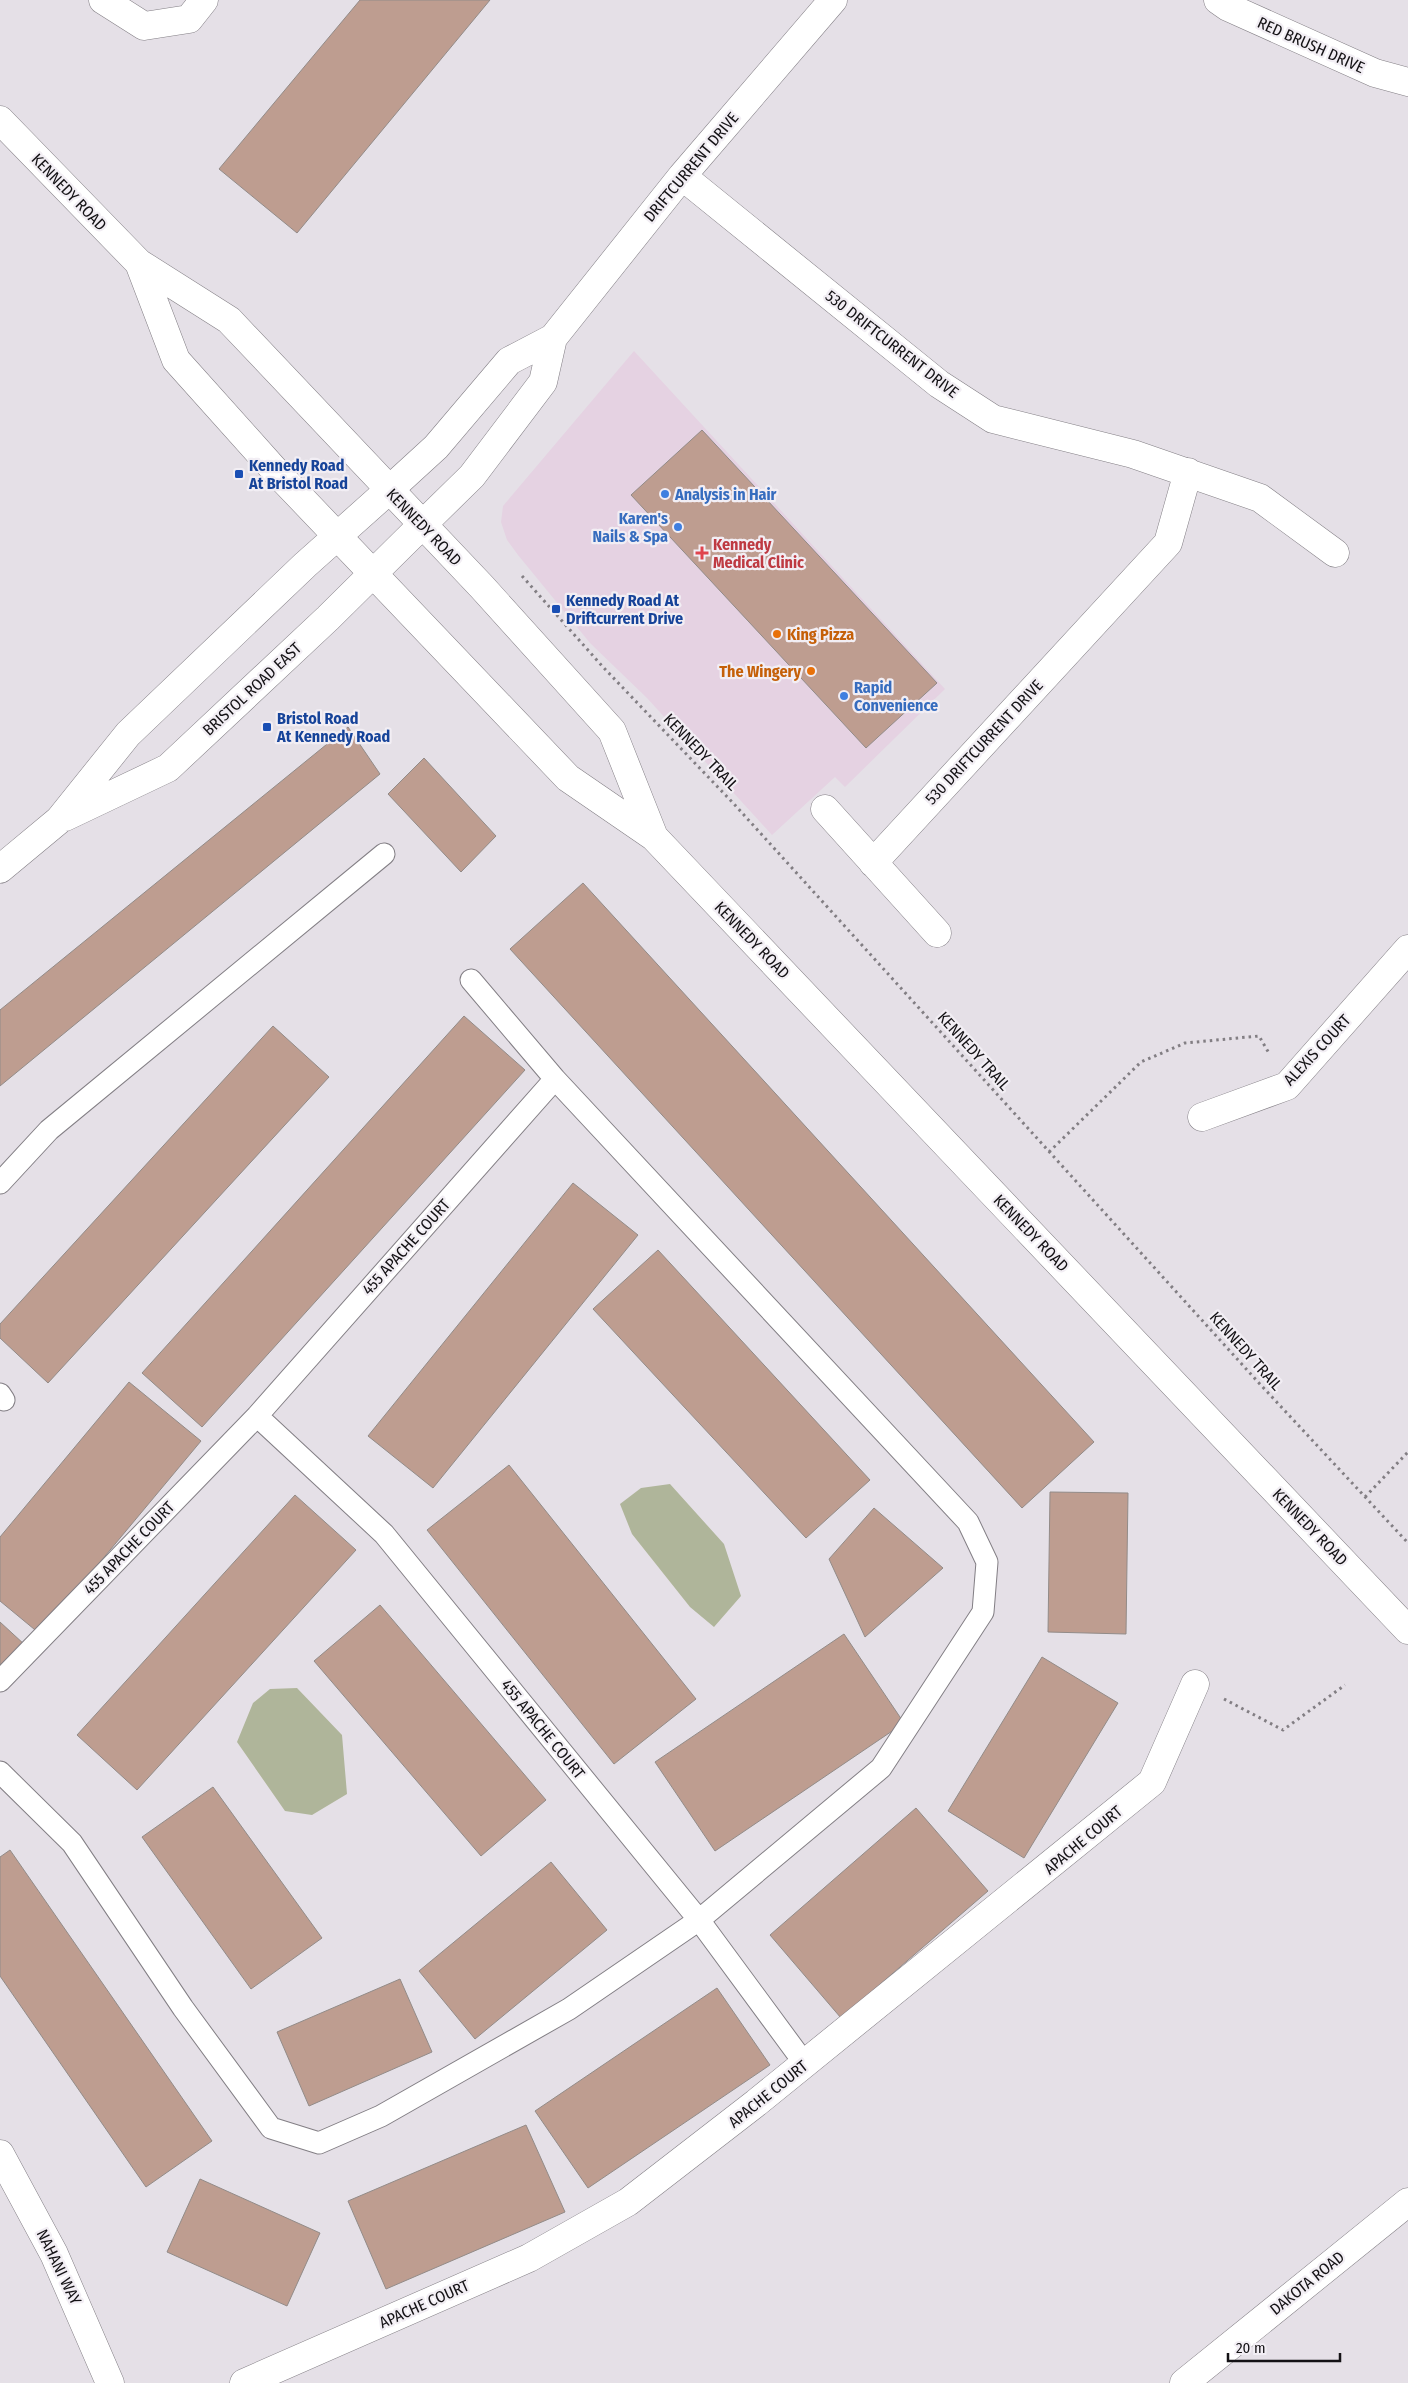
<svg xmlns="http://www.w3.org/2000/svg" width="1408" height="2383" font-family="'Fira Sans Condensed',sans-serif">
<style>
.commercial{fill:#e5d2e2}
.green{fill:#afb59a}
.building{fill:#be9d90;stroke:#928b88}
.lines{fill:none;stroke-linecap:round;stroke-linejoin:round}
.lane-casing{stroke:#837f85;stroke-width:23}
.street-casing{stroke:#837f85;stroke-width:29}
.secondary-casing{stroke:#837f85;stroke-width:29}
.path{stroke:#827e83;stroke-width:3;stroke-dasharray:2.5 4;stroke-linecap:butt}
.lane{stroke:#fff;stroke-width:21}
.street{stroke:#fff;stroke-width:28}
.secondary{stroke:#fff;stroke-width:28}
.transit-dot{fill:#1a4fb4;stroke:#f2eef4;stroke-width:2}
.shop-dot{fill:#3f7fe0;stroke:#f2eef4;stroke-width:2}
.health-dot{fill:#e0444e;stroke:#f2eef4;stroke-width:2}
.food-dot{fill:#e8710a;stroke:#f2eef4;stroke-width:2}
.labels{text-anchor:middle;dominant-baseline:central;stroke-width:4.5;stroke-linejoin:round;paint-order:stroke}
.street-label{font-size:16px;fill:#141215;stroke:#f2eef4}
.transit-label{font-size:16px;font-weight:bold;fill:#164399;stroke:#f2eef4;text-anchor:start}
.shop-label{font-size:16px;font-weight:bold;fill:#366cbe;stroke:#f2eef4;text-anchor:start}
.health-label{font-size:16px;font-weight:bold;fill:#be3a42;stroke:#f2eef4;text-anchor:start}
.food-label{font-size:16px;font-weight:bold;fill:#c56008;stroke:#f2eef4;text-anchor:start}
</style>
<rect width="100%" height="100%" fill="#e5e0e7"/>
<path class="commercial" d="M634,351L945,689L845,787L835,777L772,835L647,698L590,643L518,555L507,540L501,522L503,506Z"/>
<path class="green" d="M670,1484L724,1544L741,1596L714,1627L690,1607L632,1534L620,1504L641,1488Z
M297,1688L342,1735L347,1794L312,1815L285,1811L237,1742L253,1703L270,1689Z"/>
<path class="building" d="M360,0H490L297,233L219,169Z
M702,430L937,683L866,748L631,495Z
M348,727L380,774L0,1086V1010Z
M424,758L496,836L461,872L388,794Z
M583,883L1094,1442L1022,1508L510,949Z
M464,1016L525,1070L202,1427L142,1373Z
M273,1026L329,1077L48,1383L0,1338V1324Z
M573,1183L638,1235L433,1488L368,1436Z
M658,1250L870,1480L806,1538L593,1309Z
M129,1382L201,1441L40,1634L0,1601V1537Z
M509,1465L696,1699L614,1764L427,1530Z
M1050,1492L1128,1493L1126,1634L1048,1632Z
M295,1495L356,1550L137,1790L77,1735Z
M874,1508L943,1568L865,1637L829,1559Z
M380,1605L546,1800L481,1856L314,1661Z
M0,1622L25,1645L0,1672Z
M844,1634L904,1723L715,1851L655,1762Z
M1042,1657L1118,1703L1024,1858L948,1811Z
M213,1787L322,1938L251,1989L142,1837Z
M916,1808L988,1891L841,2018L770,1935Z
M10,1850L212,2141L146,2187L0,1976V1857Z
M551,1862L607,1930L475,2039L419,1971Z
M400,1979L432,2052L309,2106L277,2032Z
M717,1988L770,2065L588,2188L535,2111Z
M526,2125L565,2212L386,2289L348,2201Z
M200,2179L320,2233L287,2306L167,2252Z"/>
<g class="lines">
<defs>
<path id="lane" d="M0,1183L49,1130L384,854
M0,1394L4,1400
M257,1416L384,1534L699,1920L805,2064
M0,1681L257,1416L555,1079
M0,1772L72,1843L183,2008L271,2128L319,2143L381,2116L569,2009L699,1920L881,1768L983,1612L987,1562L968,1522L555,1079L471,980"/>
<path id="street" d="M103,0L144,26L189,19L204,0
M1218,0L1228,7L1375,73L1408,82
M682,176L939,384L993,419L1133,454L1260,498L1335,553
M389,490L436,447L509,361L553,338L682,176L833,0
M422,525L472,476L543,382L553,338
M825,809L937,933
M873,863L1168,543L1188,472
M1202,1117L1287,1086L1408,949
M244,2383L529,2258L628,2202L756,2103L1152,1782L1195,1684
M1184,2383L1408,2202"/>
<path id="secondary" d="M0,120L139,263L229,320L482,587L612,731L654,837
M139,263L176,360L279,475L568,778L654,837L1408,1630
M65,817L168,768L328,618L422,525
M0,869L59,820L128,734L305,565L389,490
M0,2154L54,2254L110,2383"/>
</defs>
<use href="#lane" class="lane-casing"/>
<use href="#street" class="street-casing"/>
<use href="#secondary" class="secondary-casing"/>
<path class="path" d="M522,576L603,667L734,804L1258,1382L1408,1543
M1049,1152L1141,1062L1185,1043L1259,1036L1270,1055
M1365,1497L1408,1452
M1224,1699L1283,1730L1345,1685"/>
<use href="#lane" class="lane"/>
<use href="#street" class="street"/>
<use href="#secondary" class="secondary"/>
</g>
<g class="transit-dot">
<rect x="234" y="469" width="10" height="10" rx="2.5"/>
<rect x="551" y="604" width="10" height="10" rx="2.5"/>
<rect x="262" y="722" width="10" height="10" rx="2.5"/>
</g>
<g class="shop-dot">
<circle cx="665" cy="494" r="5"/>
<circle cx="678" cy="527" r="5"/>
<circle cx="844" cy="696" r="5"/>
</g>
<path class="health-dot" d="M699.5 545.5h5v5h5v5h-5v5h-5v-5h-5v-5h5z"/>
<g class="food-dot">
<circle cx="777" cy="634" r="5"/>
<circle cx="811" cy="671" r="5"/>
</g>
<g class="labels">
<g class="street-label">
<text transform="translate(1311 45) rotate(24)">RED BRUSH DRIVE</text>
<text transform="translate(691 167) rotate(-50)">DRIFTCURRENT DRIVE</text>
<text transform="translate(69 192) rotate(46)">KENNEDY ROAD</text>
<text transform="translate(892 344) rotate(38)">530 DRIFTCURRENT DRIVE</text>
<text transform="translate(424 527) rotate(46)">KENNEDY ROAD</text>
<text transform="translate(252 689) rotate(-43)">BRISTOL ROAD EAST</text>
<text transform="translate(984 742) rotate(-47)">530 DRIFTCURRENT DRIVE</text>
<text transform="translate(701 752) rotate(46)">KENNEDY TRAIL</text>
<text transform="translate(752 940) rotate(46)">KENNEDY ROAD</text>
<text transform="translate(1317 1050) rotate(-47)">ALEXIS COURT</text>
<text transform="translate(974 1051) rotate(48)">KENNEDY TRAIL</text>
<text transform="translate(1031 1233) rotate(46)">KENNEDY ROAD</text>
<text transform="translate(406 1247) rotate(-48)">455 APACHE COURT</text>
<text transform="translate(1246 1351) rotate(48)">KENNEDY TRAIL</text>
<text transform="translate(1310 1527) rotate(46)">KENNEDY ROAD</text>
<text transform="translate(129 1548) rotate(-46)">455 APACHE COURT</text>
<text transform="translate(543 1729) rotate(51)">455 APACHE COURT</text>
<text transform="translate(1083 1840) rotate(-40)">APACHE COURT</text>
<text transform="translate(768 2094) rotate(-39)">APACHE COURT</text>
<text transform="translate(59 2267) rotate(64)">NAHANI WAY</text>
<text transform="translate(1307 2283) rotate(-39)">DAKOTA ROAD</text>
<text transform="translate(424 2304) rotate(-24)">APACHE COURT</text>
</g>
<g class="transit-label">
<text x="249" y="465">Kennedy Road<tspan x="249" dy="18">At Bristol Road</tspan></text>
<text x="566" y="600">Kennedy Road At<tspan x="566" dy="18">Driftcurrent Drive</tspan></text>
<text x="277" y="718">Bristol Road<tspan x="277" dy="18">At Kennedy Road</tspan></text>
</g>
<g class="shop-label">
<text x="675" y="494">Analysis in Hair</text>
<text x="668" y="518" text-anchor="end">Karen's<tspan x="668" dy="18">Nails &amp; Spa</tspan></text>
<text x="854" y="687">Rapid<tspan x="854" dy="18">Convenience</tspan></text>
</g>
<g class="health-label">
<text x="713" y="544">Kennedy<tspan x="713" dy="18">Medical Clinic</tspan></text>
</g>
<g class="food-label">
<text x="787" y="634">King Pizza</text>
<text x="801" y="671" text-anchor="end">The Wingery</text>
</g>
</g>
<path d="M1228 2353v8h112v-8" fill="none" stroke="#141215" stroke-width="2.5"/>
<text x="1236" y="2353" font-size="15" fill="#141215" stroke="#f2eef4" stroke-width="4" paint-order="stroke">20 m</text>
</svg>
